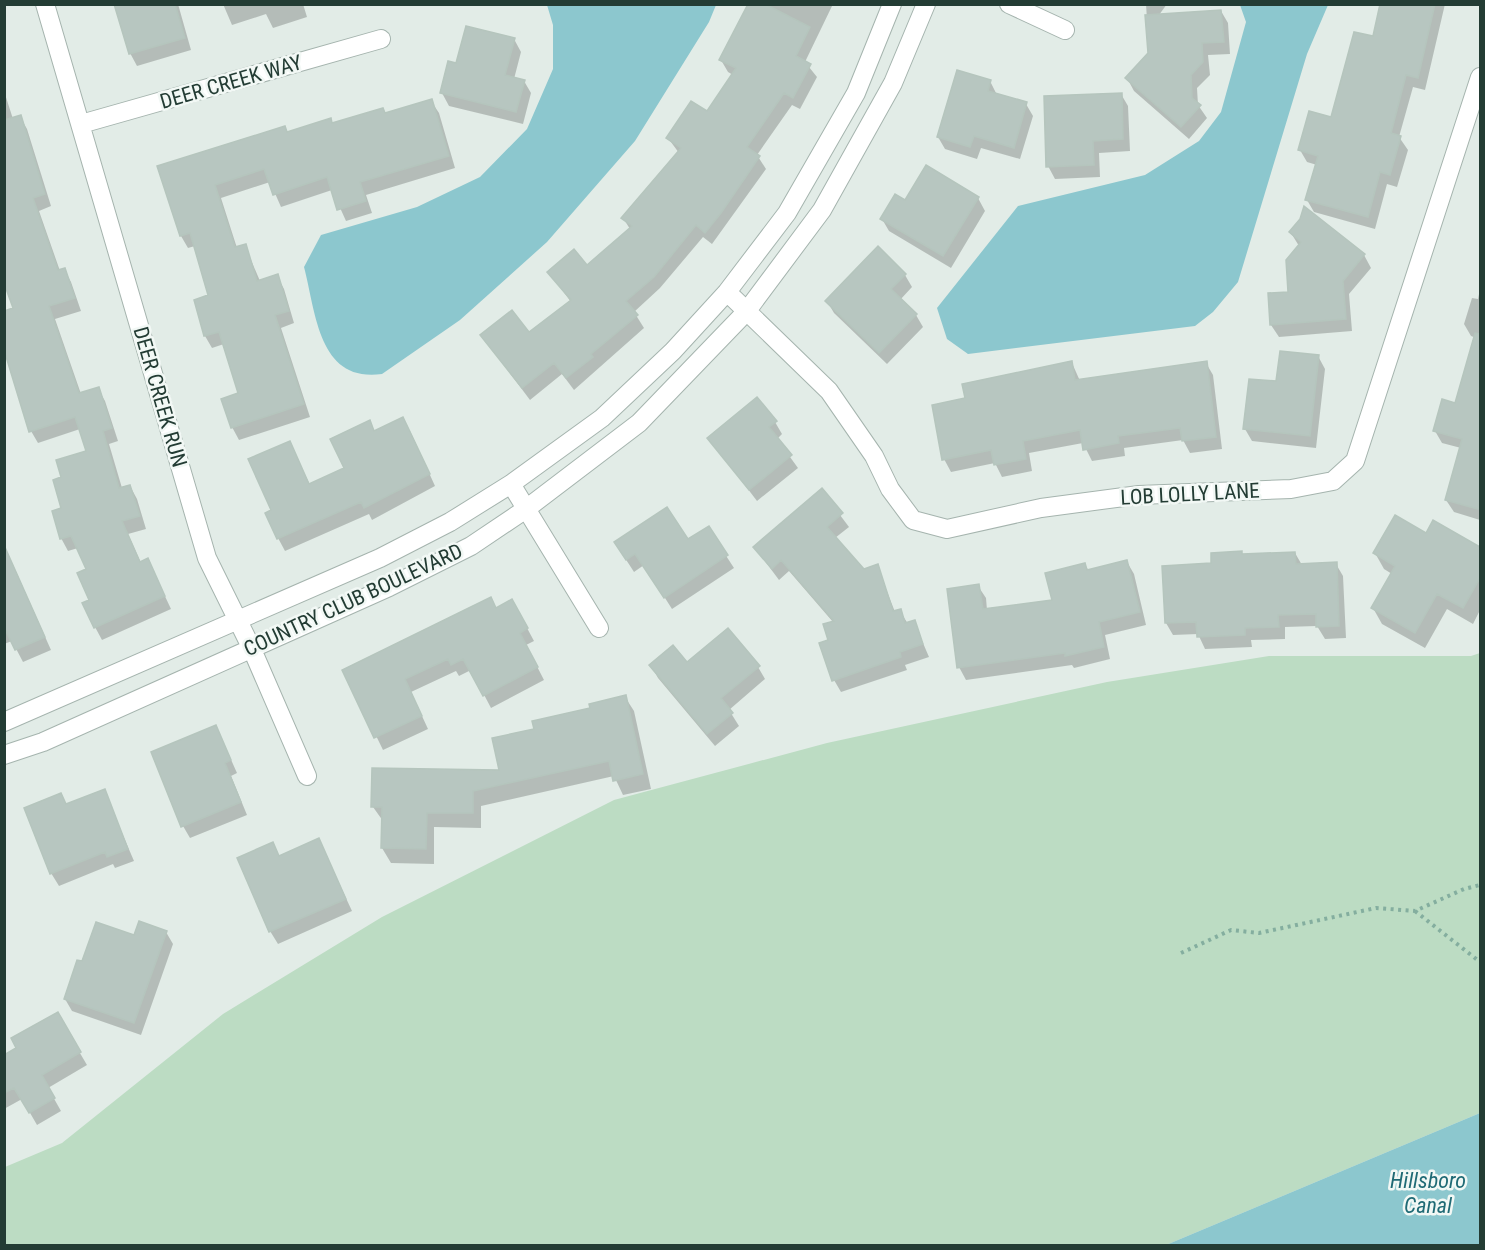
<svg xmlns="http://www.w3.org/2000/svg" width="1485" height="1250" font-family="'Roboto Condensed',sans-serif">
<style>
.green{fill:#bcdcc3}
.water{fill:#8cc7ce}
.shadow{fill:#0003}
.building{fill:#b7c6c0;stroke:#b5c5bd;stroke-width:1.5}
.lines{fill:none;stroke-linecap:round;stroke-linejoin:round}
.street-casing{stroke:#a5b4ae;stroke-width:20}
.path{stroke:#84ae9f;stroke-width:4;stroke-dasharray:3 4.5;stroke-linecap:butt}
.street{stroke:#fff;stroke-width:18}
.labels{text-anchor:middle;dominant-baseline:central;stroke-width:5;stroke-linejoin:round;paint-order:stroke}
.street-label{font-size:21px;fill:#233c34;stroke:#f2f8f5}
.water-label{font-size:22px;font-style:italic;fill:#1f6a75;stroke:#f2f8f5}
</style>
<rect width="100%" height="100%" fill="#e2ece7"/>
<path class="green" d="M1480,653V1113L1166,1245H5V1167L62,1143L223,1014L382,917L614,800L827,743L1107,682L1269,656H1471Z"/>
<path class="water" d="M547,5H716L709,22L635,141L547,242L460,320L382,374C318,383 316,312 304,267L321,235L417,207L480,177L527,129L553,69V25Z
M1240,5H1328L1307,54L1238,282L1213,312L1195,326L968,354L947,339L937,308L1018,206L1145,175L1199,141L1221,112L1246,22Z
M1480,1113V1245H1166Z"/>
<path class="shadow" d="M116,4H178L191,50L137,66L130,53Z
M223,4H303L307,17L273,28L266,14L232,25Z
M770,4H833L805,62L817,77L800,109L792,105L757,155L766,169L712,244L703,237L660,288L634,312L644,328L574,390L562,374L530,400L482,336L529,334L571,302L549,272L587,267L630,229L623,218L679,153L668,138L707,113L733,75L728,72L721,60Z
M1146,4H1167L1159,15L1221,11L1228,23L1230,54L1208,55L1210,75L1197,88L1198,105L1207,118L1189,139L1134,91L1127,78L1149,53Z
M1382,4H1445L1425,90L1413,87L1399,137L1408,150L1397,187L1387,184L1375,229L1314,212L1307,200L1317,165L1307,162L1300,150L1332,119L1374,38Z
M514,39L521,52L514,79L524,81L531,93L523,124L449,106L442,93L458,65Z
M990,81L997,95L1026,104L1033,116L1020,159L981,148L977,159L945,149L938,137Z
M4,91L13,119L20,117L27,129L51,206L39,211L60,271L64,269L71,282L81,311L55,319L81,394L98,389L105,401L118,441L109,444L122,488L130,486L137,499L146,529L128,534L141,563L148,560L171,609L102,640L95,627L88,570L78,548L68,551L61,538L63,478L88,452L80,429L38,443L31,431L15,309L4,278Z
M1121,94L1128,106L1130,151L1099,153L1100,177L1055,179L1048,166Z
M431,101L439,113L455,168L366,195L372,213L346,221L332,190L281,207L270,182L221,198L237,248L245,246L260,281L277,276L284,289L294,323L281,328L310,417L239,440L232,427L240,394L224,344L212,348L205,336L210,296L195,246L188,248L181,236L159,167L288,134L386,114Z
M978,198L985,211L951,268L889,231L882,219Z
M1291,233L1364,255L1371,268L1349,294L1352,331L1279,337L1271,325L1290,293L1299,246Z
M905,275L912,287L900,300L916,315L923,327L887,364L834,313L827,301Z
M1480,289V520L1454,512L1446,500L1461,448L1442,443L1435,431L1456,405L1476,338L1471,336L1464,324L1472,298L1478,299Z
M1318,356L1325,369L1316,448L1252,441L1245,429L1277,383Z
M1072,363L1080,381L1206,363L1213,375L1222,449L1190,453L1183,440L1124,448L1125,456L1092,461L1083,443L1029,453L1032,471L1002,477L995,463L951,472L944,459L966,400Z
M369,422L375,432L410,431L435,486L372,520L369,514L285,551L278,538L273,511L290,443L310,485L346,469Z
M775,422L782,434L777,439L798,468L757,501L709,438Z
M822,491L849,527L835,538L863,570L877,566L895,612L900,611L908,624L914,622L929,657L905,665L907,670L841,692L834,680L830,641L833,622L789,571L779,580L755,548Z
M1434,522L1480,549V610L1473,624L1447,609L1425,648L1382,624L1373,608L1392,574L1384,569L1375,553L1427,535Z
M708,528L734,568L672,609L644,565L634,572L623,555L688,541Z
M4,545L51,650L23,662L12,641L4,644Z
M1295,553L1302,565L1336,564L1343,576L1346,638L1325,639L1317,626L1285,627V639L1251,640L1252,647L1205,649L1198,634L1173,635L1166,623L1212,565L1243,555Z
M1127,562L1134,574L1146,625L1105,635L1110,659L1074,668L1072,665L966,680L959,667L978,586L986,598L987,610L1054,601L1085,565L1089,571Z
M519,613L534,641L526,645L544,680L491,708L471,670L459,676L456,671L411,692L428,729L383,750L344,670Z
M687,664L758,667L765,679L729,710L739,726L715,746L658,678L651,665Z
M625,697L634,711L651,789L623,795L614,776L481,806V828L434,827V864L391,863L382,848L383,821L373,807L501,771L536,730Z
M216,726L237,773L231,776L247,815L190,838L183,826Z
M104,791L134,861L115,868L113,864L59,886L51,873L66,805Z
M319,840L352,911L278,944L270,931L280,857Z
M166,932L173,944L141,1035L72,1011L65,999L83,963L135,937Z
M57,1014L87,1065L48,1088L61,1111L37,1125L22,1099L4,1109V1057L18,1049Z"/>
<path class="building" d="M114,4H175L185,38L129,54Z
M748,4H765L810,27L796,56L811,64L793,98L784,93L747,147L760,156L721,213L705,233L696,225L654,277L626,301L638,315L591,354L593,357L566,378L554,363L522,388L480,335L512,310L529,332L571,300L547,272L574,249L587,265L632,226L621,218L681,148L666,138L691,101L707,111L736,68L719,60Z
M1380,4H1435L1418,78L1406,75L1391,133L1401,136L1390,175L1380,172L1368,217L1305,200L1318,156L1298,150L1309,111L1331,117L1354,32L1373,36Z
M1221,10L1224,42L1202,43L1203,62L1191,75L1192,98L1201,105L1181,127L1125,78L1148,53L1145,15Z
M466,26L515,38L505,75L525,80L516,112L440,93L448,61L456,63Z
M957,70L991,80L988,91L1027,102L1014,148L974,136L970,147L937,137Z
M1122,93L1123,139L1093,141L1094,165L1046,167L1044,96Z
M432,99L449,156L360,182L366,201L337,210L327,177L273,195L264,169L215,185L235,247L246,244L257,281L278,274L289,311L275,315L304,404L231,428L221,399L238,393L219,332L204,336L194,300L208,295L190,233L180,236L157,166L285,126L287,132L331,118L332,123L383,108L385,113Z
M21,115L45,194L33,198L58,270L65,268L75,298L49,306L79,393L99,387L112,428L103,431L119,488L130,485L140,516L122,521L140,562L148,558L165,596L94,628L82,603L89,600L77,573L86,569L71,536L60,539L52,511L61,508L53,480L61,477L56,460L86,451L75,417L29,432L4,350V311L13,308L4,283V120Z
M926,165L979,197L943,256L880,219L895,194L905,200Z
M1304,206L1365,254L1343,281L1346,319L1270,325L1268,293L1288,292L1286,260L1301,242L1289,232L1300,219Z
M878,246L906,274L891,289L917,314L879,353L825,301Z
M1475,333L1480,334V499L1478,509L1445,500L1462,439L1433,431L1442,399L1455,403Z
M1280,351L1319,355L1310,436L1243,429L1249,379L1276,381Z
M1072,361L1075,380L1207,361L1216,437L1182,441L1180,428L1118,436L1119,443L1083,450L1080,430L1023,441L1026,459L994,465L991,450L942,460L932,405L965,398L962,384Z
M757,397L777,421L769,427L792,455L749,490L707,438Z
M403,417L430,474L364,508L361,502L277,539L265,513L271,510L248,459L290,441L309,484L344,468L330,439L370,420L374,431Z
M822,488L843,513L827,527L864,569L878,564L893,611L901,609L905,623L915,620L923,644L900,652L901,657L832,681L819,643L828,640L823,624L834,621L781,560L772,569L753,547Z
M667,507L688,539L709,526L728,555L664,598L635,554L626,560L614,542Z
M1395,515L1426,533L1433,520L1480,547V578L1463,608L1437,594L1415,633L1371,608L1395,566L1373,553Z
M4,545L45,637L15,650L4,627Z
M1242,551V554L1295,552L1296,564L1337,562L1339,626L1316,627V614L1278,615L1279,627L1245,628V635L1197,637L1196,622L1165,623L1162,566L1211,563V553Z
M1127,560L1140,612L1099,622L1104,647L1065,656V653L957,668L947,589L979,584L983,609L1052,600L1045,573L1085,563L1087,570Z
M491,597L496,608L512,599L528,628L520,633L538,667L483,696L463,659L451,665L448,659L405,679L422,716L374,738L342,670Z
M728,628L760,666L721,698L733,713L707,734L649,665L673,645L687,662Z
M626,695L643,774L613,781L609,761L473,791V813H427L426,849L381,848L382,807H371L372,768L499,770L492,738L534,729L532,721L590,708L589,704Z
M216,725L231,760L225,763L241,802L181,827L151,752Z
M105,789L128,849L107,857L105,852L50,874L24,808L61,793L66,804Z
M319,838L346,899L269,932L237,858L273,842L279,856Z
M139,921L167,931L134,1023L64,999L77,960L82,961L96,922L134,935Z
M58,1012L81,1052L42,1075L55,1098L29,1113L14,1088L4,1093V1055L16,1048L11,1038Z"/>
<g class="lines">
<defs>
<path id="street" d="M45,4L207,558L251,647L307,776
M1009,4L1065,30
M81,124L381,39
M727,292L829,391L874,456L890,489L913,520L947,529L1041,508L1139,495L1291,489L1333,481L1355,461L1480,77
M511,484L599,628
M4,722L380,558L450,522L511,484L602,418L673,351L727,292L787,213L856,93L892,4
M4,755L43,742L389,587L471,546L526,509L639,423L746,312L822,210L893,83L926,4"/>
</defs>
<use href="#street" class="street-casing"/>
<path class="path" d="M1415,911L1480,962
M1181,953L1231,930L1259,933L1376,908L1415,911L1464,889L1480,885"/>
<use href="#street" class="street"/>
</g>
<g class="labels">
<g class="street-label">
<text transform="translate(231 82) rotate(-16)">DEER CREEK WAY</text>
<text transform="translate(160 397) rotate(74)">DEER CREEK RUN</text>
<text transform="translate(1190 494) rotate(-3)">LOB LOLLY LANE</text>
<text transform="translate(353 600) rotate(-25)">COUNTRY CLUB BOULEVARD</text>
</g>
<g class="water-label">
<text x="1428" y="1180">Hillsboro<tspan x="1428" dy="25">Canal</tspan></text>
</g>
</g>
<rect width="1485" height="1250" fill="none" stroke="#233c34" stroke-width="12"/>
</svg>
